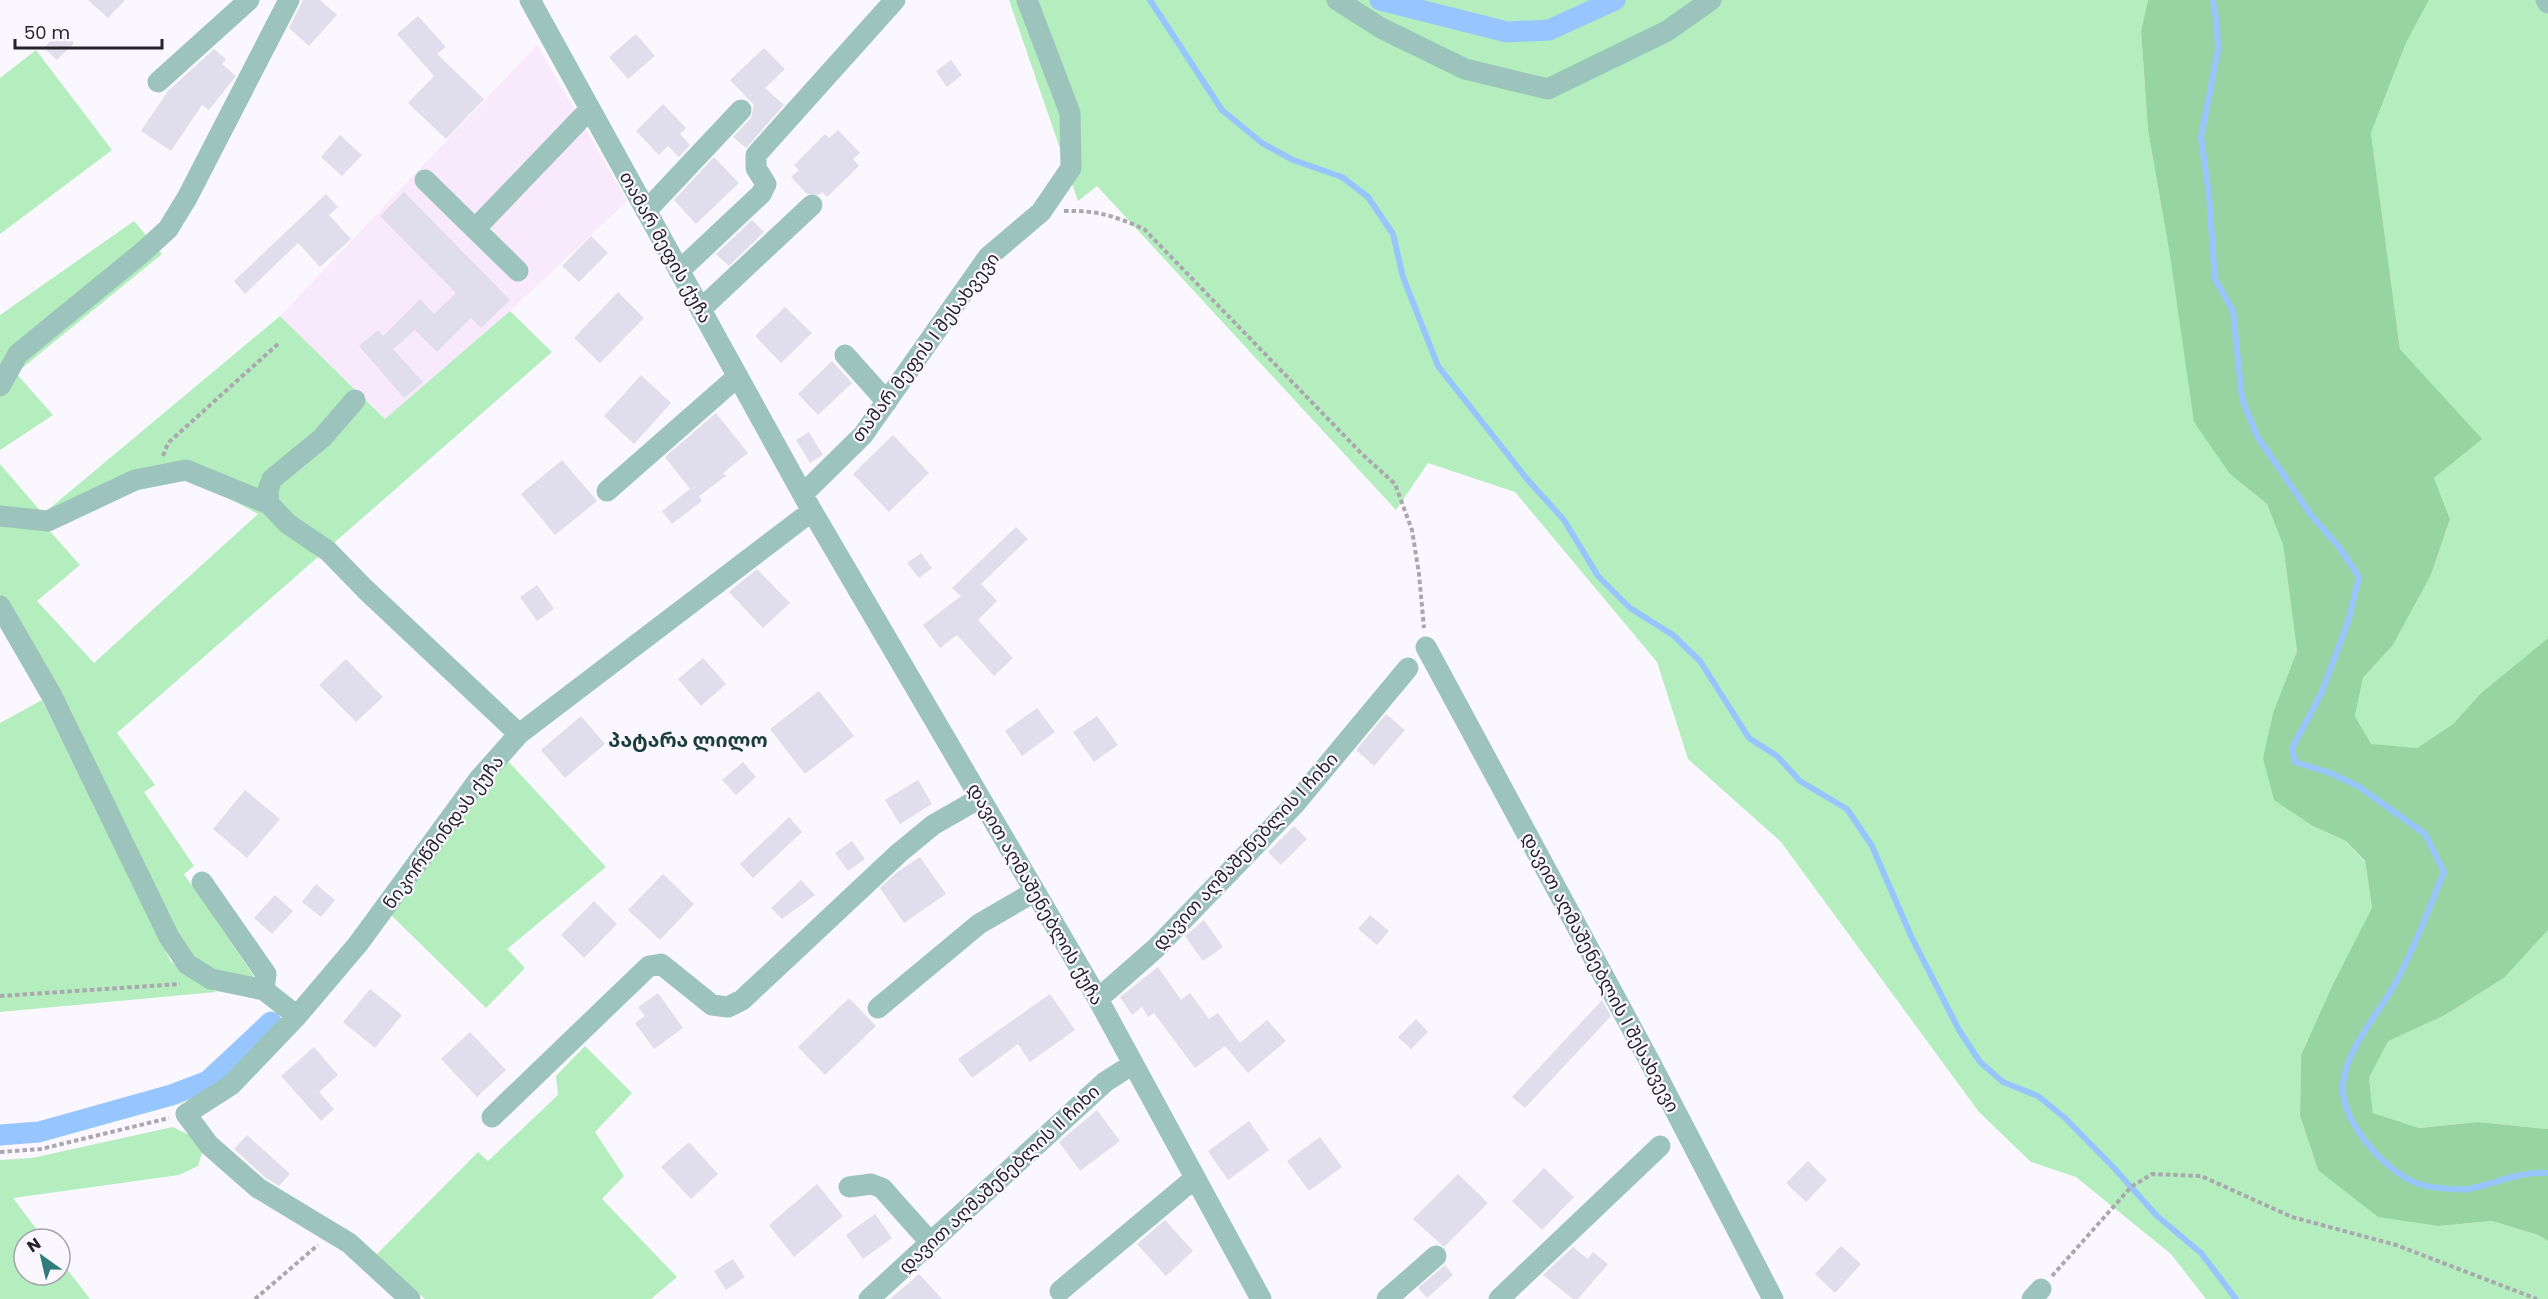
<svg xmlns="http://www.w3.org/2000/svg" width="2548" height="1299" font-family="Poppins,'Noto Sans Georgian',sans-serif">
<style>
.education{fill:#f9e9fc}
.green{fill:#b4edbe;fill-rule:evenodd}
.forest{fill:#96d4a1}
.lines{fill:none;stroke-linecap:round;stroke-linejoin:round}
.stream{stroke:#97c6ff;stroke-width:6}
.canal{stroke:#97c6ff;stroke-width:21}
.building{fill:#e0ddec}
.path{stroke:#aaa8ae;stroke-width:4;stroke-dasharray:4.5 3;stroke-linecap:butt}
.minor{stroke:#9cc3bc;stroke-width:21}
.labels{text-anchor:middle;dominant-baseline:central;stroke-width:4.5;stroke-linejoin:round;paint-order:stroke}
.street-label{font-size:18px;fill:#26242a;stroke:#faf8fe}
.neighbourhood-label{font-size:20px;font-weight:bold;fill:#1a3c3c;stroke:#faf8fe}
</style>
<rect width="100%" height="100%" fill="#faf8fe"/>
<path class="education" d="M537,45L627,201L510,311L386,419L280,316Z"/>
<path class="green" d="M1009,0H2148L2141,31L2148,130L2171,262L2230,474L2267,504L2283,545L2297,651L2273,713L2263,759L2313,826L2346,841L2365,862L2372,909L2333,984L2301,1055L2300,1116L2318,1170L2439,1226L2492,1221L2538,1235L2548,1241V1299H2206L2171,1254L2076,1177L2031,1162L1979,1112L1781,842L1688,759L1657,662L1515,492L1428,463L1396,510L1097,186L1078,201Z
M2429,0H2548V638L2481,693L2453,724L2417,748L2371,745L2355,716L2363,678L2393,645L2431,575L2450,519L2434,478L2481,439L2400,349L2371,133L2406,43Z
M36,50L112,150L0,234V78Z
M134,221L162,254L16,373L53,415L0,450V315Z
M510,311L552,352L117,733L155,785L144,792L194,866L184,874L258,982L227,975L189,958L28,636L0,595V464L43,514L280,316L385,419ZM179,477L206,486L258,514L94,663L37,601L80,565L47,528L131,490Z
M42,700L171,962L216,992L0,1012V723Z
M507,760L606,867L507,949L525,968L486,1008L389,913Z
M2548,930V1129L2478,1122L2419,1128L2373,1113L2369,1078L2388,1040L2445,1015L2504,978Z
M272,1016L282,1021L218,1087L176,1105L38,1142L0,1145V1130H9L181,1082L188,1085L232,1053L246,1032Z
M585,1046L632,1093L595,1132L624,1176L602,1199L677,1277L651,1299H425L375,1256L478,1152L488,1161L558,1095L556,1076Z
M173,1127L189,1135L202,1153L198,1166L179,1175L13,1198L44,1239H24V1275H60V1260L90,1299H0V1160L32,1158Z"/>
<path class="forest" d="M2148,0H2429L2406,43L2371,133L2400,349L2482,439L2434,478L2450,519L2431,575L2393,645L2363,678L2355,716L2371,744L2417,748L2453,724L2481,693L2548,638V930L2504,978L2445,1015L2388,1041L2369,1078L2373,1113L2419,1128L2478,1122L2548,1129V1241L2538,1235L2492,1221L2439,1226L2378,1217L2318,1170L2300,1116L2301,1055L2333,984L2372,908L2365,861L2346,841L2313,826L2274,800L2263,758L2273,713L2297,651L2283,545L2267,504L2230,474L2194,422L2171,262L2148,130L2141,31Z"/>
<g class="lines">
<path class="stream" d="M1150,0L1222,110L1262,143L1293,160L1342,177L1368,197L1393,234L1403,277L1438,366L1527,479L1564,520L1598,576L1630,608L1673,635L1700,661L1749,738L1777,756L1800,781L1847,809L1872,846L1911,936L1959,1030L1980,1062L2003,1082L2038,1096L2065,1118L2115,1169L2157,1216L2201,1253L2236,1299
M2213,0L2217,26L2218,50L2201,137L2209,195L2215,279L2233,311L2242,399L2257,436L2311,515L2339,547L2359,577L2348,622L2321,694L2292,748L2295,762L2330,773L2358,786L2425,834L2444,872C2429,908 2416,945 2397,980C2381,1011 2346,1048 2343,1084C2339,1120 2386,1173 2419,1184C2428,1187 2459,1191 2468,1189C2495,1184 2519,1171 2548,1173"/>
<path class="canal" d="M1380,0L1507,32L1549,30L1615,0
M0,1135L39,1132L171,1095L208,1081L271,1022"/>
</g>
<path class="building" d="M88,0H125L108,18Z
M303,0H320L337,15L309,46L289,28Z
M418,16L446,47L437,54L484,99L446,139L408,103L434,76L397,34Z
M60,30L74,43L57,60L44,48Z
M636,34L655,56L628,79L609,57Z
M764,48L785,69L765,88L784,105L746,148L733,137L751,118L754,105L730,80Z
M214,49L226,59L222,64L236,76L209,110L202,105L171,151L141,131L168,91Z
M951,60L962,75L947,87L936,71Z
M663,104L686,128L680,134L690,145L679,157L668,146L659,155L636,131Z
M838,130L860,153L853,159L859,166L827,197L822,192L819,195L807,194L791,177L799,170L794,165L825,134L829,138Z
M340,135L362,155L342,176L321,157Z
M714,157L739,183L696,224L674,200Z
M404,192L510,300L481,328L471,318L437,352L415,330L393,349L423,382L404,398L359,346L378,330L383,336L420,299L434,314L456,293L380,216Z
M326,194L338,207L329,215L351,239L320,267L298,243L245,294L234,281Z
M752,220L764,232L729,266L716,254Z
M591,236L608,253L579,282L562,266Z
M618,292L644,318L600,363L574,338Z
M785,307L812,333L781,363L755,336Z
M832,361L852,383L818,415L798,394Z
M641,375L671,403L634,444L604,416Z
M716,413L748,453L723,473L726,476L699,496L702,501L672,524L662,511L690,489L665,457Z
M809,432L823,455L810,463L796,440Z
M893,435L929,473L889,512L853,474Z
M562,460L597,501L555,535L521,494Z
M1016,527L1028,539L981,584L997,601L978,620L1013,658L994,676L957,635L940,648L923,625L961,596L952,588Z
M921,553L932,568L919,578L907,563Z
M757,569L790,603L763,628L729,592Z
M537,585L554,609L537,621L520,597Z
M703,658L726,684L701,706L678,679Z
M346,659L383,697L356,722L319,685Z
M819,691L854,736L805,774L770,729Z
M1037,708L1055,732L1022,756L1005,731Z
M1386,714L1405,730L1374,766L1356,750Z
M581,716L605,744L565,778L541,750Z
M1097,716L1118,745L1094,762L1073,732Z
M743,762L756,777L736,795L722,780Z
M918,780L932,804L900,824L885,800Z
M245,790L280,819L247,858L213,829Z
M789,817L802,832L753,878L740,864Z
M1294,826L1307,839L1281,865L1268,852Z
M852,841L865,859L848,871L835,853Z
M920,857L946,894L904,923L880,888L896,873Z
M663,874L694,904L660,940L628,910Z
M801,880L815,895L782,919L771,908Z
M316,884L335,900L321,917L302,902Z
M275,895L293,911L272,934L254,918Z
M594,901L617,924L584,958L561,935Z
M1370,915L1389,931L1377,945L1358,929Z
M1204,920L1223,947L1203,961L1185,936Z
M1158,967L1181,1000L1190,993L1209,1019L1218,1013L1240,1043L1267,1020L1286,1041L1248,1073L1225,1046L1195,1068L1154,1013L1148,1017L1142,1007L1132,1015L1120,997Z
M370,989L402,1015L375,1048L343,1022Z
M658,993L683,1028L654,1049L635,1023L645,1016L638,1007Z
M1050,994L1075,1030L1030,1062L1018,1044L972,1078L958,1059Z
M849,998L876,1026L825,1075L798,1047Z
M1602,1000L1611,1016L1525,1108L1512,1097Z
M1416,1019L1428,1032L1411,1049L1398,1037Z
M470,1032L506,1070L477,1097L441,1059Z
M314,1047L338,1075L319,1092L334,1109L321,1121L281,1076Z
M1097,1110L1120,1141L1080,1171L1059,1142Z
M1249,1121L1269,1150L1228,1180L1208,1151Z
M247,1135L290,1174L279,1186L266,1178L234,1149Z
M1320,1137L1342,1167L1309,1191L1287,1161Z
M689,1142L718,1174L691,1199L661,1167Z
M1808,1161L1827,1180L1806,1202L1786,1183Z
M1544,1168L1574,1197L1542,1230L1512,1201Z
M1458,1174L1488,1203L1444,1247L1413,1219Z
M817,1184L843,1216L794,1257L769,1225Z
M875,1214L892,1238L863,1259L846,1235Z
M1165,1220L1193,1251L1166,1276L1137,1244Z
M1841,1246L1861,1264L1835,1293L1815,1274Z
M1573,1247L1588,1259L1593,1252L1608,1264L1578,1299H1573L1543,1275Z
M733,1259L745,1277L726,1290L714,1271Z
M1445,1265L1453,1275L1427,1298L1418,1288Z
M919,1274L942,1299H890Z"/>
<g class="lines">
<path class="path" d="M1064,211C1096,210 1115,216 1144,229L1361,453L1395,484L1412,530L1419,574L1424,628
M163,456L168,443L279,343
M0,996L180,984
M0,1152L41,1149L169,1118
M2052,1276L2131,1187L2152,1174L2201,1176L2292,1217L2396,1245L2537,1299
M255,1299L318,1245"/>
<path class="minor" d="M530,0L812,511L1098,999L1261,1299
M1337,0L1381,28L1465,69L1548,89L1667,31L1711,0
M2546,0L2548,3
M158,82L249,0
M425,180L475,229L590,109
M646,211L741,110
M475,229L518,271
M679,271L761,194L766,184L756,168V155L895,0
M701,309L812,205
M845,355L887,402
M0,386L18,354L144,251L168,229L187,198L289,0
M607,491L737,377
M803,494L863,435L988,257L1041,212L1071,168L1070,113L1027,0
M269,504L268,490L272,479L322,438L355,400
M0,516L48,521L135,480L186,470L269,504L288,524L328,551L366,590L519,734
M0,606L52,696L169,937L187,964L211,979L264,990L297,1016
M1426,647L1650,1062L1773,1299
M202,882L266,974L264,990
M1098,999L1156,948L1294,805L1408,668
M878,1008L979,924L1034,892
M492,1117L649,966L661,964L712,1005L728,1007L742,1000L899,853L933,825L980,798
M849,1187L871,1184L882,1188L930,1242
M1060,1291L1195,1178
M410,1299L349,1243L258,1188L209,1145L186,1114L231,1085L297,1016L358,944L479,779L519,734L812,511
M869,1299L1105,1082L1133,1064
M1387,1299L1436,1256
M1499,1299L1660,1146
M2032,1299L2041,1289"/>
</g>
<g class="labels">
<g class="street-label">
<text transform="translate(666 247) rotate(61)">თამარ მეფის ქუჩა</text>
<text transform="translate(925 347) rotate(-53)">თამარ მეფის I შესახვევი</text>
<text transform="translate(443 832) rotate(-53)">ნიკორწმინდას ქუჩა</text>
<text transform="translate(1245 851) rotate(-47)">დავით აღმაშენებლის I ჩიხი</text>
<text transform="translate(1036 894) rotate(60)">დავით აღმაშენებლის ქუჩა</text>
<text transform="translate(1601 972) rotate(62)">დავით აღმაშენებლის I შესახვევი</text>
<text transform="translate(999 1179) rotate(-43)">დავით აღმაშენებლის II ჩიხი</text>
</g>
<g class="neighbourhood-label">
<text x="688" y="740">პატარა ლილო</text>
</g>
</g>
<g transform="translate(42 1257) rotate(326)"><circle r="28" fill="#faf8fe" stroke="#a5a3a9" stroke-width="1.5"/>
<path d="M0-4.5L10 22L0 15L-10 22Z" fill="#327c7c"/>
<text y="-9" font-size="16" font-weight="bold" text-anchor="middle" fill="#26242a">N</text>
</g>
<path d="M15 39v9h147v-9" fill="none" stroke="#26242a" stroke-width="3"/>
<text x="24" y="39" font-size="18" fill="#26242a" stroke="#faf8fe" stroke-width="4.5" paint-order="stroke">50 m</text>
</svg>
